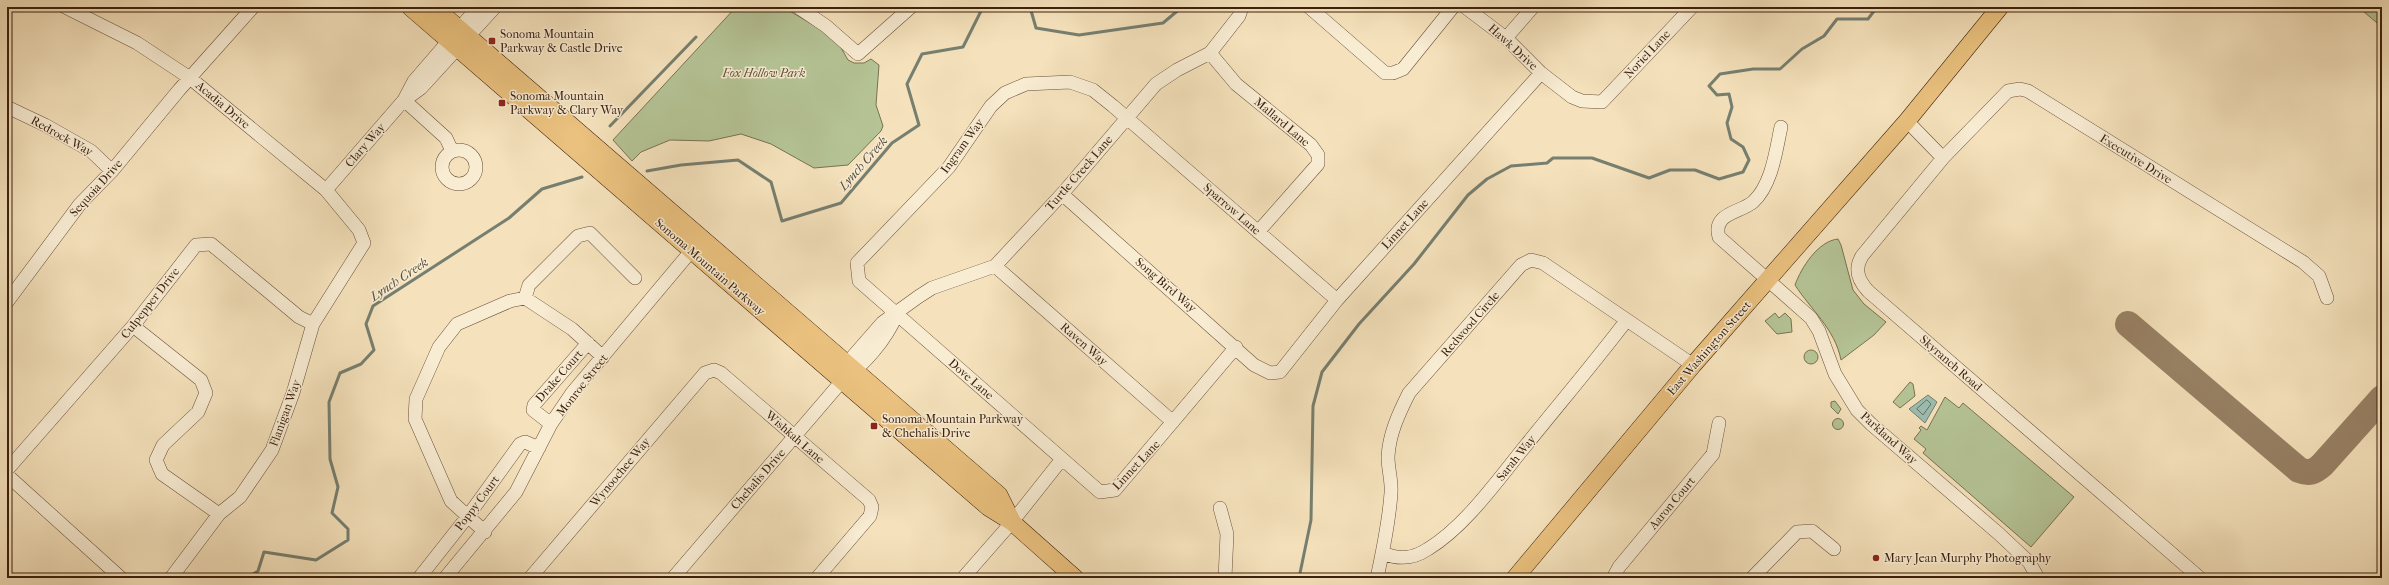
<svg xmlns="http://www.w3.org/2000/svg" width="2389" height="585" font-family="'IM FELL French Canon',serif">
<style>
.green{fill:#b5c496;stroke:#787252}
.water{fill:#9cbeb1;stroke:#767f70}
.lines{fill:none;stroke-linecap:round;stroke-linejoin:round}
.shore{stroke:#6c6f60;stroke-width:1}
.stream{stroke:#767f70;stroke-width:3}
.taxiway{stroke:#988165;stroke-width:26}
.minor-casing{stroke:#6a503a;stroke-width:14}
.major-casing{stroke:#3c200e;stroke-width:18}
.minor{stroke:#f8ecd3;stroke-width:13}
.major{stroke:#eac17e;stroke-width:17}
.poi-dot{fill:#8f2418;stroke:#f8ecd3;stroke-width:1.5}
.labels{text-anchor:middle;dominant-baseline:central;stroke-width:3;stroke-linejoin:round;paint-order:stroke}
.poi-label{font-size:12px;fill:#3c200e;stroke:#f8ecd3;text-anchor:start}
.street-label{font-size:12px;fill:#3c200e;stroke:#f8ecd3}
.park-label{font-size:12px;font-style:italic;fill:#605137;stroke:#f8ecd3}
.water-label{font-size:13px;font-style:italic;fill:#594f3f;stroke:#f8ecd3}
</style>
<rect width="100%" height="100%" fill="#f5e2bc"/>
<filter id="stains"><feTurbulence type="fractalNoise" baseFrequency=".005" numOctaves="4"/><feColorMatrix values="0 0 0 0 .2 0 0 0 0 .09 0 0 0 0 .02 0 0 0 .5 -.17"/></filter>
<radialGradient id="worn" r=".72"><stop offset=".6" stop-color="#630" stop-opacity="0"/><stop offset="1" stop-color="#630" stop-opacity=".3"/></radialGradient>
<path class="green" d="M736,7H783L825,32L840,46L848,60L854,63H864L871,59L879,65L876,105L883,126L881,131L848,165L814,168L771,144L741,134L709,141L670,140L641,152L632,161L613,140Z
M2358,7H2382V27Z
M1838,239L1841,245L1853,290L1864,304L1886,322L1874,335L1841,360C1835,329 1811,310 1795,285C1801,268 1818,241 1838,239Z
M1775,313L1779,318L1785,313L1791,319L1792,332L1777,334L1765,321Z
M1804 357a7 7 0 1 1 14 0a7 7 0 1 1-14 0Z
M1910,382L1913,384L1915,396L1900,408L1893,402Z
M1945,397L1959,408L1963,403L2074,497L2031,547L1923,453L1926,449L1914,439L1921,430L1919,428L1921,426L1927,430Z
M1835,401L1841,409L1838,414L1831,407V402Z
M1832.5 424a5.5 5.5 0 1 1 11 0a5.5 5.5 0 1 1-11 0Z"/>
<path class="water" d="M1928,395L1937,402L1925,423L1909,409Z"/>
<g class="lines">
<path class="shore" d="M1927,400L1931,404L1923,415L1917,409Z"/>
<path class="stream" d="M1030,7L1036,28L1079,35L1163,23L1182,7
M610,126L696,37
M647,171L681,165L738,160L771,182L782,221L841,203L892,143L919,125L907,84L922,54L963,47L983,7
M247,578L258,571L264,552L316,560L348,540V529L332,513L338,487L330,459L329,402L340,373L361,364L374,350L366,324L373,306L509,218L542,189L582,177
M1299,578L1311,520L1313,406L1322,372L1359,324L1414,264L1468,195L1487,179L1511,166L1547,163L1553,158H1592L1649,178L1670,170H1695L1719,179L1743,172L1749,160L1743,147L1731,139L1727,123L1732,107L1729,94L1717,95L1709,86L1720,74L1753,69H1780L1802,49L1824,36L1837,19H1868L1877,7"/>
<path class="taxiway" d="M2128,324L2299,470C2309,474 2314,472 2322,465L2382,398"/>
<defs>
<path id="minor" d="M65,7L137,43L190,78L326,190L359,230L364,243L313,324L293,393L272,450L240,497L219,514L171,578
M798,7L826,26L858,54L911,7
M1309,7L1385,73H1393L1403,69L1453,7
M1465,7L1506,38L1541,73L1572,97L1582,101L1602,102L1692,7
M1506,38L1533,7
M1210,53L1236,84L1311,145L1318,155V164L1258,232
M406,99L421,88L495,7
M404,100L446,138L452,151
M7,107L45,125L91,151L112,171
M1907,121L1943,158L1862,256C1854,269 1858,280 1868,291L2200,578
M1781,127C1776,150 1772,185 1753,202C1740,213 1712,213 1719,237L1811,318L1819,331L1835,374L1857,410L1871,424L1998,533L2029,562L2038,578
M442 167a17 17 0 1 1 34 0a17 17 0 1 1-34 0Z
M1943,158L2008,91L2020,89L2028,91L2303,262L2319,276L2327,298
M326,190L404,100L414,81L478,7
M1062,194L1254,365L1270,373L1280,372L1337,300L1541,73
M995,266L1173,422
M525,298L529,285L578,236L590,233L635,278
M7,302L80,204L112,171L179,90L253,7
M133,326L201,380L206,393L198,412L163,445L156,460L162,474L219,514
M1236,347L1115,490L1100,492L859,281L857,263L949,167L991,106L1005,93L1026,84L1070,82L1093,90L1113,106L1337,300
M844,372L847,363L882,323L918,297L932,288L995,266L1062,194L1156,84L1177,70L1210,53L1239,16L1242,7
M551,424L533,410L534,405L588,343
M7,470L133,326L196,245L211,244L299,317L313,324
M7,475L121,578
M1220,508L1227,534L1225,578
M485,532L451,501L415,419L416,399L439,347L457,324L510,301L525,298L572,329L603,357
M1383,553C1399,560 1413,559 1428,549C1466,526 1499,478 1527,444C1560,403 1594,363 1626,321
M419,578L468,516L520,444L525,442L539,448
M445,578L516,492L551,424L572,393L697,244
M530,578L705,373L714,370L721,373L869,500L872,507L870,516L817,578
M673,578L842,381C865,364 886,340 897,314
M963,578L1012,522L1062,459
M1377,578C1383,550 1389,522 1391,493C1392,481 1388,469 1388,457C1389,434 1399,413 1409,393L1521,265L1531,260L1543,263L1693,365
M1613,578L1619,567L1713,454L1719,423
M1752,578L1797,532L1812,531L1834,549"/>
<path id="major" d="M410,7L988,507L1012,522L1075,578
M434,7L999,495L1012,521
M1515,578L1693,365L1907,121L2000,7"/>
</defs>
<use href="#minor" class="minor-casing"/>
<use href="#major" class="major-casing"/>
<use href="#minor" class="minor"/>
<use href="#major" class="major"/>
</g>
<g class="poi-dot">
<rect x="488" y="37" width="8" height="8" rx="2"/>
<rect x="498" y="99" width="8" height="8" rx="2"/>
<rect x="870" y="422" width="8" height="8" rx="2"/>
<circle cx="1876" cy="558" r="4"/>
</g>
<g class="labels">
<g class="poi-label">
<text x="500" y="34">Sonoma Mountain<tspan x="500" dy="14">Parkway &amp; Castle Drive</tspan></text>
<text x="510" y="96">Sonoma Mountain<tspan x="510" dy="14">Parkway &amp; Clary Way</tspan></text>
<text x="882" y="419">Sonoma Mountain Parkway<tspan x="882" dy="14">&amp; Chehalis Drive</tspan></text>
<text x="1884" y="558">Mary Jean Murphy Photography</text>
</g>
<g class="street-label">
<text transform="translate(1513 47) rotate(42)">Hawk Drive</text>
<text transform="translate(1647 54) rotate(-47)">Noriel Lane</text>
<text transform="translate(223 105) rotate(40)">Acadia Drive</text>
<text transform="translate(1282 122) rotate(40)">Mallard Lane</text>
<text transform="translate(62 136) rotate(29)">Redrock Way</text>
<text transform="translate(365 145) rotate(-49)">Clary Way</text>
<text transform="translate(962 146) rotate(-54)">Ingram Way</text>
<text transform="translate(2136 159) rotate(32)">Executive Drive</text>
<text transform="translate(1079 173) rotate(-49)">Turtle Creek Lane</text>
<text transform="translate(96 188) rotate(-48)">Sequoia Drive</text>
<text transform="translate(1232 209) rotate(41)">Sparrow Lane</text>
<text transform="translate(1405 224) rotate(-48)">Linnet Lane</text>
<text transform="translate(710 267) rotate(41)">Sonoma Mountain Parkway</text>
<text transform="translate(1166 285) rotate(41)">Song Bird Way</text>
<text transform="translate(150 303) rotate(-52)">Culpepper Drive</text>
<text transform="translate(1470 324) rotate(-49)">Redwood Circle</text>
<text transform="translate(1084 344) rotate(41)">Raven Way</text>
<text transform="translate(1709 348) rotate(-49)">East Washington Street</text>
<text transform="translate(1951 363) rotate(41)">Skyranch Road</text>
<text transform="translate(559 376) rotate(-49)">Drake Court</text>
<text transform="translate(971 379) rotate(41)">Dove Lane</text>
<text transform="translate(582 385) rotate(-52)">Monroe Street</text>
<text transform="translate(285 413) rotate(-70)">Flanigan Way</text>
<text transform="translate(795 437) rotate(41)">Wishkah Lane</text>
<text transform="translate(1889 438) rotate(42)">Parkland Way</text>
<text transform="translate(1516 458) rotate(-51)">Sarah Way</text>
<text transform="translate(1136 465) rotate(-47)">Linnet Lane</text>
<text transform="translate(620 472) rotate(-50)">Wynoochee Way</text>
<text transform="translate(758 479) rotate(-49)">Chehalis Drive</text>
<text transform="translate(477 503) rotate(-53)">Poppy Court</text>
<text transform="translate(1672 503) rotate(-50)">Aaron Court</text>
</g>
<g class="park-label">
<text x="764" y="73">Fox Hollow Park</text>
</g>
<g class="water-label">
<text transform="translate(863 163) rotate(-49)">Lynch Creek</text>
<text transform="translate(399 279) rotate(-34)">Lynch Creek</text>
</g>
</g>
<rect width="2389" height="585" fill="none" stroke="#f5e2bc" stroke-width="24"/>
<rect x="8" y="8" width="2373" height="569" fill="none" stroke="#3c200e" stroke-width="2"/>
<rect x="12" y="12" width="2365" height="561" fill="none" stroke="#3c200e"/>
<rect width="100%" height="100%" filter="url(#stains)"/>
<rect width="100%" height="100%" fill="url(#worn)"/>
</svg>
